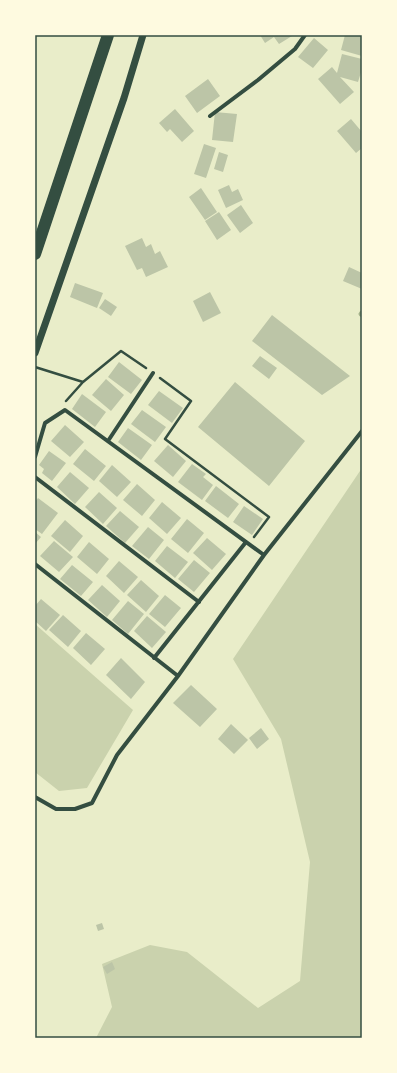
<svg xmlns="http://www.w3.org/2000/svg" width="397" height="1073" font-family="'Source Serif 4',serif">
<style>
.green{fill:#cad2ad}
.lines{fill:none;stroke-linecap:round;stroke-linejoin:round}
.stream{stroke:#a3b18a;stroke-width:5}
.building{fill:#bcc5a7}
.path{stroke:#344e41;stroke-width:2.5}
.minor{stroke:#344e41;stroke-width:4}
.tertiary{stroke:#344e41;stroke-width:7}
.motorway{stroke:#344e41;stroke-width:12}
.neatline{fill:none;stroke:#344e41;stroke-width:1.5}
</style>
<rect width="100%" height="100%" fill="#e9edc9"/>
<path class="green" d="M362,468V1038H96L112,1007L102,964L150,945L187,952L258,1008L300,981L310,862L281,739L233,659Z
M35,624L133,710L87,788L59,791L35,772Z"/>
<g class="lines">
<path class="stream" d="M361,314L362,313"/>
</g>
<path class="building" d="M260,35H291L292,36L279,44L274,37L265,43Z
M345,35H362V56L341,50Z
M314,38L328,50L313,68L298,57Z
M342,54L362,59V69L358,82L340,77L354,92L340,104L318,79L332,67L337,73Z
M208,79L220,96L197,113L185,96Z
M175,109L194,131L182,142L170,129L167,132L159,123Z
M215,112L237,114L233,142L212,140Z
M351,119L362,132V148L356,153L337,131Z
M204,144L216,148L206,178L194,174Z
M219,152L228,155L223,172L214,169Z
M229,185L232,192L238,189L243,200L226,208L218,190Z
M201,188L217,212L205,220L189,197Z
M241,205L253,223L240,233L227,215Z
M219,212L231,230L217,240L205,221Z
M142,238L146,247L151,244L155,254L160,251L168,267L146,277L142,268L137,270L125,246Z
M349,267L362,273V289L343,281Z
M75,283L103,293L97,308L70,297Z
M210,292L221,313L203,322L193,301Z
M105,299L117,307L111,316L99,308Z
M272,315L350,376L322,395L252,341Z
M260,356L277,368L269,379L252,366Z
M119,362L142,380L131,394L108,377Z
M106,379L124,395L111,411L92,395Z
M235,382L305,441L269,486L198,427Z
M159,391L183,408L172,423L148,405Z
M82,394L106,412L95,427L72,409Z
M142,410L166,427L155,442L131,424Z
M65,425L84,442L70,457L51,441Z
M128,428L152,445L141,460L118,442Z
M168,445L186,461L173,477L154,461Z
M85,449L106,466L94,481L73,464Z
M49,451L66,463L52,481L42,473L44,469L39,465Z
M192,464L206,474L203,477L213,485L202,500L178,482Z
M112,465L131,482L117,497L99,481Z
M70,472L89,488L75,504L57,487Z
M137,484L155,500L142,516L123,500Z
M216,486L239,504L228,518L205,501Z
M99,492L117,508L103,524L85,507Z
M38,498L58,513L42,534L35,529V502Z
M162,502L181,518L167,534L149,518Z
M244,506L263,519L252,535L233,522Z
M120,511L139,527L125,543L106,526Z
M187,519L204,533L188,553L171,539Z
M65,520L83,536L70,552L51,536Z
M148,527L164,540L149,559L132,546Z
M35,532L41,537L35,544Z
M207,538L226,554L212,570L193,553Z
M54,541L73,557L59,572L40,556Z
M89,542L109,559L97,574L77,557Z
M167,546L188,562L175,578L155,561Z
M194,560L210,573L194,592L178,579Z
M119,561L138,577L124,593L106,576Z
M72,565L93,582L81,596L60,579Z
M141,580L159,596L146,612L127,595Z
M102,585L120,601L107,617L88,600Z
M165,595L181,608L165,627L149,614Z
M41,599L60,615L46,631L35,621V606Z
M128,601L144,614L128,634L112,620Z
M63,615L81,631L68,647L49,630Z
M147,616L166,632L152,648L134,631Z
M86,633L105,649L91,665L73,648Z
M121,658L145,682L131,699L106,675Z
M191,685L217,709L200,727L173,703Z
M231,724L248,740L234,754L218,739Z
M261,728L269,739L257,749L249,738Z
M102,923L104,929L98,931L96,925Z
M112,962L115,969L107,974L103,967Z"/>
<g class="lines">
<path class="path" d="M35,367L83,382
M160,378L191,401L165,439L269,517L254,537
M66,401L83,382L121,351L146,368"/>
<path class="minor" d="M210,116L258,80L295,49L305,35
M108,441L153,373
M35,457L45,423L65,410L264,555
M35,477L199,602
M35,564L178,676
M154,658L246,542
M35,797L56,809H75L92,803L117,755L178,676L264,555L362,431"/>
<path class="tertiary" d="M35,353L124,98L143,35"/>
<path class="motorway" d="M35,254L108,35"/>
</g>
<rect width="397" height="1073" fill="none" stroke="#fefae0" stroke-width="72"/>
<rect x="36" y="36" width="325" height="1001" class="neatline"/>
</svg>
